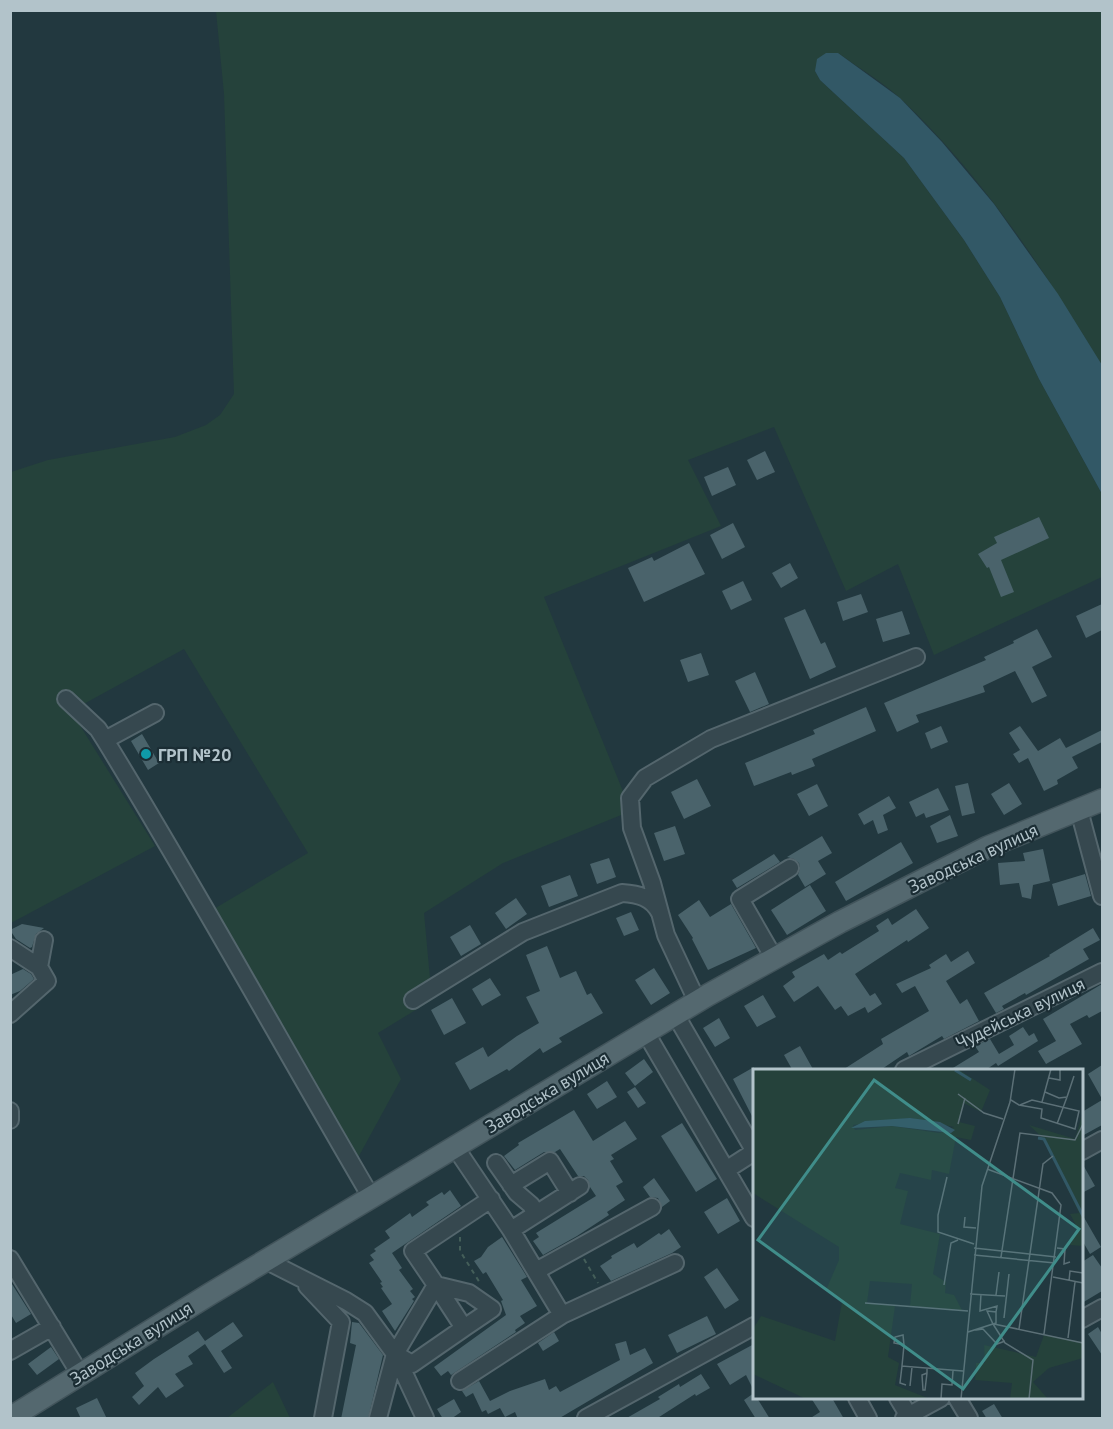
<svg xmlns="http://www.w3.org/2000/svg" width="1113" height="1429" font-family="'PT Sans',sans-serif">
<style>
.green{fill:#25423b}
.water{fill:#325866}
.building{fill:#4a636b}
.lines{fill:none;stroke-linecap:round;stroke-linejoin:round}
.minor-casing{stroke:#54666d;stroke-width:20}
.major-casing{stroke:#42545b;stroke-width:24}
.path{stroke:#445e59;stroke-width:2;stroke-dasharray:4.5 4.5;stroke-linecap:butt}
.minor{stroke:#36484f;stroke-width:16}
.major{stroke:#54686f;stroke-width:21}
.culture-dot{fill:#0f9aa8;stroke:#1b2d34;stroke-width:2}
.labels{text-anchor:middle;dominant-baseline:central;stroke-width:4.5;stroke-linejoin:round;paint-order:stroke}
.poi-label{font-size:18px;font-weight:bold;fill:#b2c3ca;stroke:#1b2d34;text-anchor:start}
.street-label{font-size:18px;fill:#b2c3ca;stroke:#1b2d34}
.inset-river{fill:none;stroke:#325866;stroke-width:3}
.inset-road{fill:none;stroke:#5c7077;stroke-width:1.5}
.view{fill:#408d8a;fill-opacity:0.15;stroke:#408d8a;stroke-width:3}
.inset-edge{fill:none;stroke:#b2c3ca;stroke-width:3}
</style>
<rect width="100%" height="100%" fill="#22383f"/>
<path class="green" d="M216,11H1102V366C1045,271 982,175 901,99C883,82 859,68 838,53L815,71L820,80L904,158L964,240L1000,297L1039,379L1102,494V577L934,655L898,564L846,591L774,427L688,460L721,526L544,597L631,811L503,863L424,913L432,1000L378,1033L401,1079L354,1165L202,916L308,853L184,649L71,711L155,846L11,923V472L48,460L175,437L206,425L220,415L234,394L224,94Z
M273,1382L290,1418H227Z"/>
<path class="water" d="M826,53H838L900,98L942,142L994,204L1058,294L1102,365V494L1039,379L1000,297L964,240L904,158L820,80L815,71L817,59Z"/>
<path class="building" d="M765,451L775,472L757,480L747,460Z
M728,467L736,485L712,496L704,477Z
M1039,517L1049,538L1001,560L1014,592L1001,597L989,567L987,568L978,554L997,543L994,537Z
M733,523L745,547L722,559L710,535Z
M689,543L705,574L644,602L628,568L652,557L654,561Z
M790,563L798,578L781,588L772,573Z
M743,581L752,600L731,610L722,591Z
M861,594L868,612L843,621L837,602Z
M1102,604V630L1086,638L1076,616Z
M805,609L821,644L825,642L836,667L810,679L784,618Z
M902,611L910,634L883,642L876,619Z
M1037,629L1052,657L1032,667L1047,696L1032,703L1015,671L983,686L985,692L916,715L919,722L897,732L884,703L986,660L984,657L1014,643L1013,641Z
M701,653L709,675L688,682L680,660Z
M755,672L769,704L750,712L735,681Z
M866,707L876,731L812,759L815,766L792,775L791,772L754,786L745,763L815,734L813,730Z
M941,726L948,742L931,749L925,733Z
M1020,726L1038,751L1060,738L1066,748L1102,730V742L1072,757L1078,768L1057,780L1058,784L1044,791L1028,758L1019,763L1013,754L1020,750L1009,733Z
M142,734L159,763L148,770L131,741Z
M697,779L711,806L684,819L671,792Z
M968,783L975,813L962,816L955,786Z
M1009,783L1022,804L1004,815L991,794Z
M817,784L828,806L809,816L797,794Z
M938,788L949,810L926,818L924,813L916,817L909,802Z
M889,796L896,808L883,815L888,830L878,834L873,820L864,825L858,814Z
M950,815L958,836L937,843L930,826Z
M675,826L685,854L664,861L654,833Z
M822,836L832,853L818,861L826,874L805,887L798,875L800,868L799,863L794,859L787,857Z
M901,842L913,863L846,901L835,882Z
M1043,849L1050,881L1033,885L1031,899L1022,897L1019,883L1000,885L998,863L1025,861L1023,853Z
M774,854L780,862L737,888L732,880Z
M609,858L616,877L597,884L590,864Z
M1085,874L1091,896L1058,906L1052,884Z
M570,875L578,896L549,907L541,886Z
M810,885L826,911L787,935L771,910Z
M516,898L527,914L506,929L495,913Z
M699,900L710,917L731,904L756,948L708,970L692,939L693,938L678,915Z
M916,909L929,928L908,942L907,940L855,974L870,996L875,993L882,1004L868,1013L865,1007L848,1016L841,1006L835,1010L818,986L794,1002L783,986L795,977L792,972L824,954L828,960L840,952L842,954L879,931L876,926L888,918L892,925Z
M631,912L639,930L624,936L616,918Z
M22,924L44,928L36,934L32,947L30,948L16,939L10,930Z
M470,925L481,944L461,956L450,937Z
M1093,928L1100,940L1083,949L1089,959L1026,995L1025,993L1002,1006L1004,1009L996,1013L984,993L1050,956L1049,955Z
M547,946L560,978L576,971L587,995L591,993L603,1013L559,1038L562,1042L543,1053L540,1048L509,1071L507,1069L470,1090L455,1063L483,1047L488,1057L517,1036L539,1023L526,997L540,991L526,955Z
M968,951L975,963L946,981L960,1004L967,999L979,1021L944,1039L942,1036L909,1056L907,1052L879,1071H841L883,1044L881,1039L929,1011L915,986L902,993L896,984L931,968L929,965L946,954L951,962Z
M654,968L670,993L651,1005L635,980Z
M23,969L31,974L34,979L20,991L10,995V975Z
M490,978L501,995L482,1006L472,989Z
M1102,984V1011L1089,1018L1087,1015L1070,1024L1082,1044L1046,1064L1038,1051L1056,1041L1043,1019Z
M763,995L776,1017L757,1027L744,1006Z
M452,998L466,1023L444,1035L431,1010Z
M719,1018L730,1038L715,1047L703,1028Z
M1023,1027L1029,1036L1034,1033L1038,1041L998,1066L996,1063L984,1071H948L979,1052L975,1046L990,1039L999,1054L1014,1045L1009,1036Z
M800,1046L814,1071H793L784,1055Z
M644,1059L653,1072L635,1086L625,1073Z
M1102,1065V1099L1088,1074Z
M754,1067V1120L733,1079Z
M607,1081L617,1097L597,1109L587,1094Z
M635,1087L646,1103L638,1108L627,1092Z
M1102,1100V1125L1082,1136V1112Z
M574,1110L593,1141L625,1121L637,1139L611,1155L614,1159L610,1161L623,1182L616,1186L625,1200L607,1212L609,1215L577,1236L543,1255L533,1241L539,1237L536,1233L596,1196L590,1187L588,1180L584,1176H578L560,1149L555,1152H544L515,1170L504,1156L519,1145L518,1143Z
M682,1123L717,1179L696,1192L661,1136Z
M1082,1163L1095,1186L1082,1193Z
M654,1178L670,1201L662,1207L658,1198L650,1197L643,1187Z
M450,1190L461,1206L392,1253L402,1268L399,1270L413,1289L410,1291L415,1297L412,1299L414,1301L395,1331L382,1311L392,1304L381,1288L383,1287L380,1283L382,1282L369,1263L374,1260L370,1255L376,1251L374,1249L390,1238L385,1231L410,1213L412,1217L429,1205L426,1202L442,1192L444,1195Z
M727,1198L740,1221L718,1234L704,1212Z
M1082,1214L1101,1247L1090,1254L1082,1240Z
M669,1229L681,1247L672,1253L611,1281L600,1266L612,1258L611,1256L634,1243L637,1248L659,1233L661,1235Z
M502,1237L527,1277L521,1280L537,1306L520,1316L525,1323L515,1330L516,1332L451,1375L448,1371L441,1376L434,1367L506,1315L501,1301L503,1300L486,1272L483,1274L474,1261L481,1257L488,1247Z
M1093,1255L1102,1268V1291L1082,1303V1262Z
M717,1268L739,1300L725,1309L704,1277Z
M10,1281L31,1314L16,1323L10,1313Z
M707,1316L716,1334L677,1353L668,1335Z
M233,1322L243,1336L221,1351L232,1368L224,1373L205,1344L188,1356L193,1364L175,1374L184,1386L166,1398L158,1387L139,1405L132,1397L144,1386L135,1373L154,1359L198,1331L205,1341Z
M352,1322L359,1323L383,1355L368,1419H341L356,1345L350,1343Z
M1098,1327L1102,1334V1355L1088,1334Z
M554,1332L559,1341L543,1351L538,1343Z
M626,1341L630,1355L645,1348L653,1363L558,1419H518L515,1412L505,1417L500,1408L488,1414L486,1410L482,1412L473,1393L466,1397L462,1391L479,1381L490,1401L510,1391L545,1379L549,1390L556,1386L560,1392L620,1360L615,1344Z
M754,1344V1391L746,1375L730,1385L717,1364Z
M51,1347L59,1359L37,1375L28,1364Z
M701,1374L710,1388L696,1396L695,1394L656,1419H625L660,1399L658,1397L679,1384L680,1387Z
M754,1393V1398H757L770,1419H756L744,1400Z
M97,1398L107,1419H81L76,1408Z
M811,1398H832L844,1419H809L820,1412Z
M454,1399L461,1412L451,1419H443L437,1409Z
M994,1404L1003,1419H987L982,1411Z"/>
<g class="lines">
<defs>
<path id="minor" d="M66,699L98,729L105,740C197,890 282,1045 371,1197
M105,740L155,713
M1079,810L1102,896
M10,948L39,967L47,981L10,1014
M774,958L740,899L790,868
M39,967L44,940
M413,1000L523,932L622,893C638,894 652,897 660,913
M697,1001L666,935L652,883L632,828L630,798L645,778L711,739L916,657
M675,1014L754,1150
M646,1033L754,1218
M904,1070L1102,972
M10,1111V1120
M455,1147L511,1230L562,1315
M1082,1151L1102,1140
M496,1163L517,1193L531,1205L536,1214
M726,1170L754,1152
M511,1185L550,1161L570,1193
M511,1230L580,1186
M10,1259L80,1374
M265,1260L346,1301L365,1313L395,1354L378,1418
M536,1271L652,1207
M436,1285L464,1328L412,1364L395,1354Z
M307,1286L341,1322L323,1418
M1082,1319L1102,1308
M464,1328L492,1309L469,1293L436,1285L413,1251L491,1199
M10,1351L52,1327
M395,1354L425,1418
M460,1381L562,1315L675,1263
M857,1398L868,1418
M898,1398L909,1416
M957,1398L969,1418
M586,1418L754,1326
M904,1418L941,1398"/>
<path id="major" d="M10,1418L210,1294L708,995L840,922L988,847L1102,800"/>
</defs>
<use href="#minor" class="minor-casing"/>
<use href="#major" class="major-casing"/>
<path class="path" d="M460,1237V1251L480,1283
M584,1259L598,1283"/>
<use href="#minor" class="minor"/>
<use href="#major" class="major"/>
</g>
<circle class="culture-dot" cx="146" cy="754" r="6"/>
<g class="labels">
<g class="poi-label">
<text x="158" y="754">ГРП №20</text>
</g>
<g class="street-label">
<text transform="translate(973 858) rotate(-25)">Заводська вулиця</text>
<text transform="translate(1020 1013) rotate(-26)">Чудейська вулиця</text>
<text transform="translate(547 1092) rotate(-31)">Заводська вулиця</text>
<text transform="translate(131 1343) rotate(-32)">Заводська вулиця</text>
</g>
</g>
<g transform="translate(753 1069)">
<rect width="330" height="330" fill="#22383f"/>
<path d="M0,0H205L237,21L228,43L211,34L206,53L222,57L218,71L203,68L196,105L179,101L178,111L147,104L142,119L155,122L147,155L187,165L180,205L193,213L192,224L201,226L209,241L157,237L159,215L117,212L114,234L142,237L135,288L146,294L142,316L177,330H53L0,305V260L8,247L82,272L89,233L73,221L86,191V178L0,124ZM157,49L201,58L186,64L139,57L102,61L100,56ZM330,43V177L317,176L325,160L317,145L326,144L291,70L276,56L322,70ZM291,266L330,273V289L296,299L280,313L295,330H257L259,314L222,311L223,294H232L231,276L283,288Z" fill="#25423b" fill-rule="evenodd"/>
<path d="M157,49L187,53L202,61L198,64L139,57L98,59L112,52Z" fill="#325866"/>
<path class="inset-river" d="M202,1L218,11M285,69L291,70L330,147"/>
<path class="inset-road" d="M296,9L307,11V0M292,23L306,29L314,28L321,7M205,25L231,44L250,50M258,31L266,36L289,40L288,49L322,60L326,42L279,31L267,36M289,33L298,0M205,55L212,29M304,55L314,28M234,100L299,124L308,136L291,265M194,108L185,146V163L221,175M212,148L211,158L223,159M221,179L303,188M304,179L312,180L311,195L317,193M221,186L302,194M248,188L267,64L322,71L330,55M300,208L330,214M316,212L317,202L330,204M191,216L198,174L205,171M217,225L252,227M228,225L227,242L244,237L243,243M243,226L246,203M112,234L215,242M234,242L243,243V254L240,255ZM251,249L256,205M241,255L330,274M266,260L290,95L300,87M223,261L230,260L244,275L252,272M215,263L240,255L252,274L280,291L276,330M315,269L322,213M149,297L151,276L150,266L142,268L141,274L151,276M174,304L169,306L170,321H172L174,304V299M153,316L147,314L149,297L210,302M157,317L159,298M188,330L189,315L199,316L200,302M208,330L229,117L257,33L262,0"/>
<path class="view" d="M121,11L326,160L210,320L5,171Z"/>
<rect width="330" height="330" class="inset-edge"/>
</g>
<rect width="1113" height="1429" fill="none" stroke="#b2c3ca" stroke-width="24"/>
</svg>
